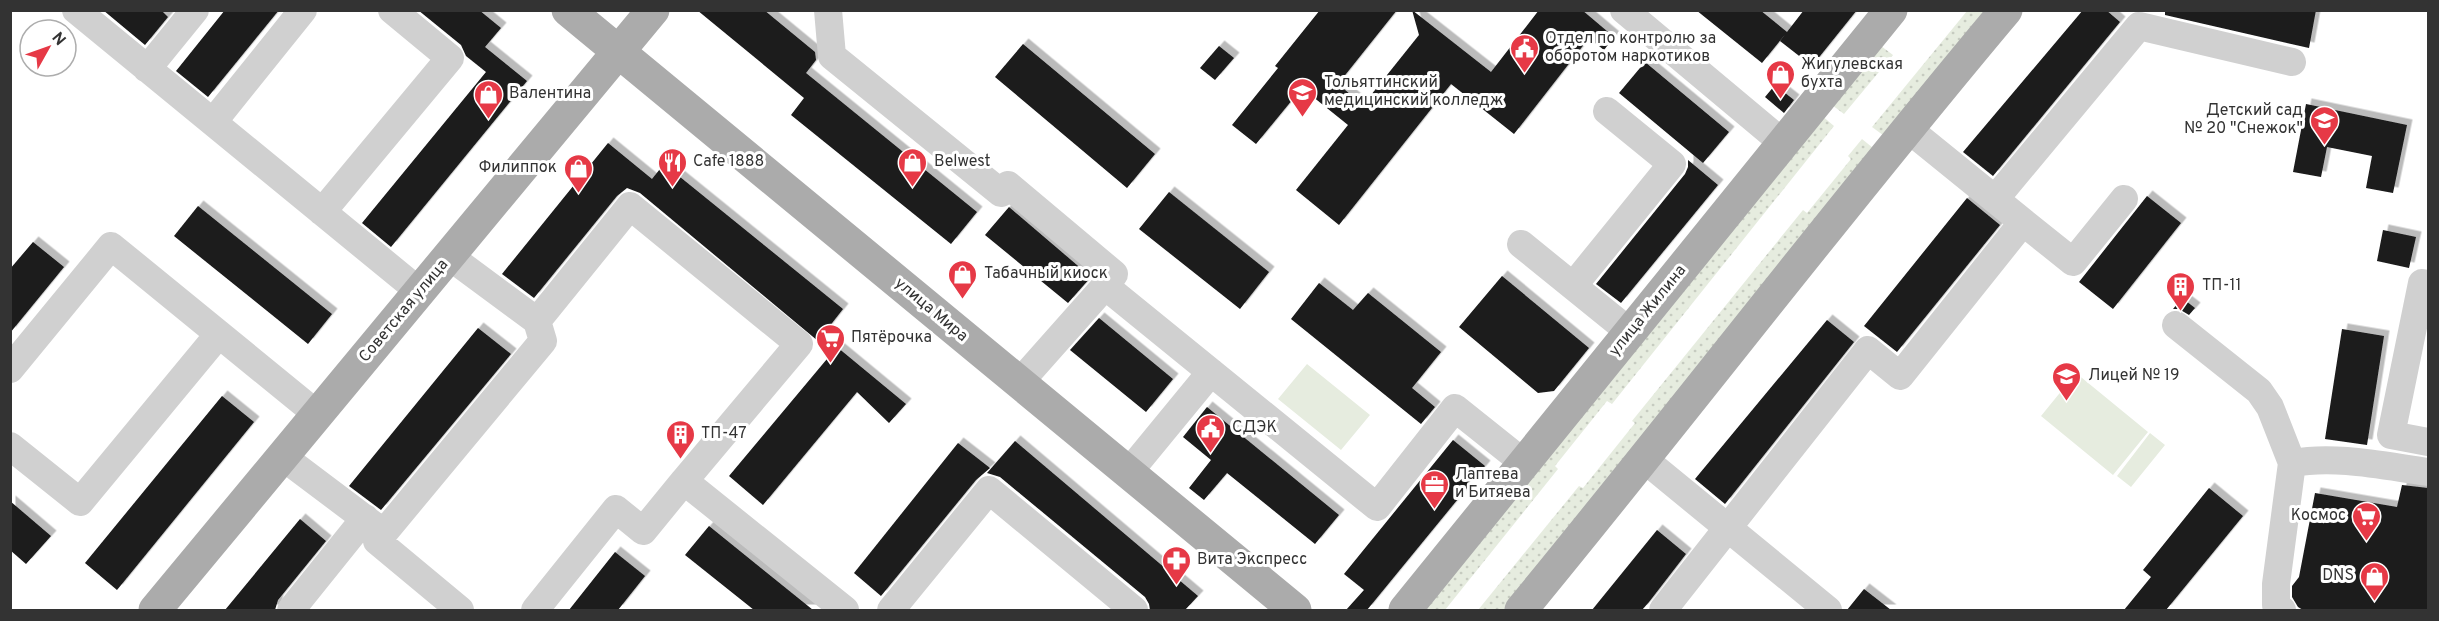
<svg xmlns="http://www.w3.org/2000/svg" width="2439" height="621" font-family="Overpass,sans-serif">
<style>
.grass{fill:url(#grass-dots)}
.park{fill:#e6ecdf}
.building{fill:#1a1a1a;filter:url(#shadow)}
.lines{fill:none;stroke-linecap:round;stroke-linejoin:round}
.minor{stroke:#d0d0d0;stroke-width:28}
.major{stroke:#ababab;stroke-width:33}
.labels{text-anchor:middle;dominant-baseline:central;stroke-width:6;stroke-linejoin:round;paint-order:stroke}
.poi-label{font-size:16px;fill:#333;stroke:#fff;text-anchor:start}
.street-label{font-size:16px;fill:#333;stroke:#fff}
</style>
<defs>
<pattern id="grass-dots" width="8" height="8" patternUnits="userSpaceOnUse" patternTransform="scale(1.5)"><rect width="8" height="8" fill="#e6ecdf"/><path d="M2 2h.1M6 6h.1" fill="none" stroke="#c6cbc0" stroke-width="1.8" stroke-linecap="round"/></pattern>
<filter id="shadow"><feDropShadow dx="5.5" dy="-5.5" stdDeviation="0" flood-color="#0004"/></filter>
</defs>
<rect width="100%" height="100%" fill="#fff"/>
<path class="grass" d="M1967,11H1991L1887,138L1872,127Z
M1881,46L1893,55L1844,114L1832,105Z
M1821,115L1834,126L1612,404L1607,401L1555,466L1558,469L1445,610H1422Z
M1862,139L1878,152L1506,610H1478L1579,486L1583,488L1635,423L1632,421L1803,210L1807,213L1851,159L1848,156Z"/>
<path class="park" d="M1307,364L1370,415L1341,450L1278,399Z
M2076,373L2148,432L2113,475L2041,416Z
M2150,433L2165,445L2131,487L2117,476Z"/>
<path class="building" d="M103,10H161L168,17L145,45Z
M225,10H279L208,97L176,71Z
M418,10H479L501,28L485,47L527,81L391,247L362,223L486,72L466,56L461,45Z
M697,10H764L815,52L816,60L806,73L977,212L951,244L791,115L804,98Z
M1320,10H1397L1338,84L1363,105L1419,35L1412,10L1491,72L1539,10H1582L1614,37L1604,50L1589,38L1514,134L1451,84L1339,225L1296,190L1348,125L1302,88L1256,144L1232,125L1278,68L1275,66Z
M1696,10H1760L1787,32L1762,63Z
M1804,10H1857L1812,66L1780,41Z
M2083,10H2106L2120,22L1993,176L1963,152Z
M2165,10H2316L2309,48L2165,15Z
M1023,44L1155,154L1127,188L995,77Z
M1219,46L1234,58L1215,80L1200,68Z
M1645,62L1729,132L1703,163L1619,93Z
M1775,85L1794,100L1784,113L1765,97Z
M2306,104L2407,125L2393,193L2366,188L2372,156L2327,147L2321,177L2293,172Z
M608,143L652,179L664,164L843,309L818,341L640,193L627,188L617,196L534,298L502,274Z
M1688,160L1718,185L1621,303L1596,284L1685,174L1688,167Z
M1169,192L1269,272L1240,309L1139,229Z
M2147,196L2181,223L2113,309L2079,282Z
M1967,198L2000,225L1897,352L1864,326Z
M198,206L332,314L308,344L174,236Z
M1009,207L1091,277L1068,303L985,235Z
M2383,230L2416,237L2409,268L2377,261Z
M33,242L64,267L10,333V269Z
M1502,276L1589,348L1554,391L1538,393L1459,327Z
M1319,283L1353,310L1368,293L1441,352L1412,388L1435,407L1421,424L1291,319Z
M2182,298L2195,308L2189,315L2179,309H2173Z
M1099,318L1173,379L1146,412L1070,350Z
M1827,320L1854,342L1725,504L1695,479Z
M478,328L511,354L381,510L349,486Z
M2342,329L2384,336L2367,445L2325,439Z
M837,347L906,404L889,423L857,392L763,505L729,476Z
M222,396L254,422L117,590L85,563Z
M1207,407L1339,515L1315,544L1227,473L1204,500L1189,488L1211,460L1183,437Z
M1453,440L1485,466L1367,610H1346L1364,590L1344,574Z
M1015,441L1198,596L1185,610H1150L1149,604L1145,597L1000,477L987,473Z
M958,443L990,468L976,480L881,596L854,573Z
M2402,485L2428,488V610H2303L2298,607L2292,597V586L2299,577L2315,493L2397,507Z
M2209,488L2243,516L2166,610H2124L2151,577L2143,570Z
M10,501L51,536L26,564L10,550Z
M300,519L326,541L278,600L275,610H225Z
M709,526L813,610H754L685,555Z
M1657,530L1686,554L1649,602L1642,610H1592Z
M615,552L645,576L618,610H569Z
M1864,589L1891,610H1847Z"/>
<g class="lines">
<path class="minor" d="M76,10L420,292
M828,10L832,56L1001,193L1008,185L1114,274L1105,286L1377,507L1455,408L1524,463
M1624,10L1783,143
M147,69L195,10
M213,122L303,10
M1995,199L2139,26L2292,62
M322,212L450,58L392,10
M2023,222L2073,262L2124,199
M1521,244L1631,333
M449,256L537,321L630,206L799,344L684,481L845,610
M2428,284L2422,283L2391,435L2428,442
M1573,286L1672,164L1607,111
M2176,325L2259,391L2270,407L2292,463L2276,584V605L2282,610
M10,369L111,246L318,415
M1019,383L1105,286
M10,446L80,502L219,334
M283,457L384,533
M1645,460L1828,610
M2292,463C2337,455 2384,466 2428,472
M1128,473L1211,372
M291,610L365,518
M460,610L377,541L543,341L537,321
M535,610L616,509L643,531L684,481
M891,610L989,490L1134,610
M1663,610L1868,350L1900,376L2023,222L1907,128"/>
<path class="major" d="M568,10L1295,610
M155,610L653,10
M1405,610L1891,10
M1521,610C1684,412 1840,207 2006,10"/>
</g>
<defs>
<symbol id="civic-pin" viewBox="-11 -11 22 30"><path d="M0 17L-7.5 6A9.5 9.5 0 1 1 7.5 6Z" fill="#e63946" stroke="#fff"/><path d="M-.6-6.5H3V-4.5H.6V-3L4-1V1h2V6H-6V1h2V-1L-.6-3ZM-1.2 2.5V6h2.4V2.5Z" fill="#fff"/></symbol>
<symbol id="shop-pin" viewBox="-11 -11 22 30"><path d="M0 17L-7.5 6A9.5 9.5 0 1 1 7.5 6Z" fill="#e63946" stroke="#fff"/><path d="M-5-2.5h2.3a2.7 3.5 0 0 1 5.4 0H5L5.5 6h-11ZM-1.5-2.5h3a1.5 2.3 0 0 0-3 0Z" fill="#fff"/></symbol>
<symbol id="university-pin" viewBox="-11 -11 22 30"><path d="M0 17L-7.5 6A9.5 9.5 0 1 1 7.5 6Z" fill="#e63946" stroke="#fff"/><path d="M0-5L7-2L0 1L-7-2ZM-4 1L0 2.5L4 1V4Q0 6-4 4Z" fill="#fff"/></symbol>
<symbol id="school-pin" viewBox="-11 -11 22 30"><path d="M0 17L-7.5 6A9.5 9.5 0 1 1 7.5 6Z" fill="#e63946" stroke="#fff"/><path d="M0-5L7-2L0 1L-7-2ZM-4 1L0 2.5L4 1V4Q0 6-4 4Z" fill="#fff"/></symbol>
<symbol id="restaurant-pin" viewBox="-11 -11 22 30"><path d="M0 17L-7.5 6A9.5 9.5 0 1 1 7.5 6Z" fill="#e63946" stroke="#fff"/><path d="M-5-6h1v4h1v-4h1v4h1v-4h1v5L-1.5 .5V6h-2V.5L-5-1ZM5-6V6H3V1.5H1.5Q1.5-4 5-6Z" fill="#fff"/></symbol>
<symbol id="building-pin" viewBox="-11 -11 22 30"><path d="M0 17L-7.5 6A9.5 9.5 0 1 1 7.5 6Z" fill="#e63946" stroke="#fff"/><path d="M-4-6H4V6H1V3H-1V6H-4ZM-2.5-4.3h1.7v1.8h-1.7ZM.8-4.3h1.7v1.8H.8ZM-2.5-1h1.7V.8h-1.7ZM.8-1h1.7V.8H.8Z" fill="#fff"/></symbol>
<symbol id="supermarket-pin" viewBox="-11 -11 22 30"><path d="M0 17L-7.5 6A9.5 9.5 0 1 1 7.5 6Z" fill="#e63946" stroke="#fff"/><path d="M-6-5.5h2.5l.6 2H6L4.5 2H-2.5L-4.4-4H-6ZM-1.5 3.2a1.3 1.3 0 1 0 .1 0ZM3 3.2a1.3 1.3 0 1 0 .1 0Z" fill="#fff"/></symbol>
<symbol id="office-pin" viewBox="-11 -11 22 30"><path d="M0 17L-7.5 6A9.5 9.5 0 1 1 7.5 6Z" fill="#e63946" stroke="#fff"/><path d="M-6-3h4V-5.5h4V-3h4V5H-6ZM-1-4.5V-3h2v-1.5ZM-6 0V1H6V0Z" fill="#fff"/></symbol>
<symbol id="pharmacy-pin" viewBox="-11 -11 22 30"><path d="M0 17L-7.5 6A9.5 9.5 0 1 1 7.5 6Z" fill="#e63946" stroke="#fff"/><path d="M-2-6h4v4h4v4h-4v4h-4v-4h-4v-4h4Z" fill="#fff"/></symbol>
</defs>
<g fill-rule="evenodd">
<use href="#civic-pin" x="1508" y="32" width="33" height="45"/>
<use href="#shop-pin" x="1764" y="58" width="33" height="45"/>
<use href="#university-pin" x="1286" y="76" width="33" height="45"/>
<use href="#shop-pin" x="472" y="78" width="33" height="45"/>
<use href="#school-pin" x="2308" y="104" width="33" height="45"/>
<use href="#restaurant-pin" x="656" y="146" width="33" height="45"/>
<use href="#shop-pin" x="896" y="146" width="33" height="45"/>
<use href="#shop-pin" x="562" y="152" width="33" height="45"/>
<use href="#shop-pin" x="946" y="258" width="33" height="45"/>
<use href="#building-pin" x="2164" y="270" width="33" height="45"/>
<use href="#supermarket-pin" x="814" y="322" width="33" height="45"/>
<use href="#school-pin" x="2050" y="360" width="33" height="45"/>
<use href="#civic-pin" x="1194" y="412" width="33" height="45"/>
<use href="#building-pin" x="664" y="418" width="33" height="45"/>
<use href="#office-pin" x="1418" y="468" width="33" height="45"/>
<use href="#supermarket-pin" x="2350" y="500" width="33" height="45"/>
<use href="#pharmacy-pin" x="1160" y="544" width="33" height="45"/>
<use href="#shop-pin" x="2358" y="560" width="33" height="45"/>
</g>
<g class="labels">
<g class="poi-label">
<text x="1545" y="39">Отдел по контролю за<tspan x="1545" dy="18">оборотом наркотиков</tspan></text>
<text x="1801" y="65">Жигулевская<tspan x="1801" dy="18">бухта</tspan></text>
<text x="1324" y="83">Тольяттинский<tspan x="1324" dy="18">медицинский колледж</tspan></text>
<text x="509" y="94">Валентина</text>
<text x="2303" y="111" text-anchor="end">Детский сад<tspan x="2303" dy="18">№ 20 "Снежок"</tspan></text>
<text x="693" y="162">Cafe 1888</text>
<text x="934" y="162">Belwest</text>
<text x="557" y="168" text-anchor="end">Филиппок</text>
<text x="984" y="274">Табачный киоск</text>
<text x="2202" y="286">ТП-11</text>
<text x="851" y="338">Пятёрочка</text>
<text x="2088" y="376">Лицей № 19</text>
<text x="1232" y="428">СДЭК</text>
<text x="701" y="434">ТП-47</text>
<text x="1455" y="475">Лаптева<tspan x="1455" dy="18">и Битяева</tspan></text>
<text x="2346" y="516" text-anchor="end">Космос</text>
<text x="1197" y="560">Вита Экспресс</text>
<text x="2354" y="576" text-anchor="end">DNS</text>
</g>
<g class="street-label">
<text transform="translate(931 310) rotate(40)">улица Мира</text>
<text transform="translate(404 311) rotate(-50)">Советская улица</text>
<text transform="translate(1648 311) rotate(-51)">улица Жилина</text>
</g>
</g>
<rect width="2439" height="621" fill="none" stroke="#333333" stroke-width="24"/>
<g transform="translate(48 48) rotate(50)"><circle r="28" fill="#ffffff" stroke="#adadad" stroke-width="1.5"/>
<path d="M0-4.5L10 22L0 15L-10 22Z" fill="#e63946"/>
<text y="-9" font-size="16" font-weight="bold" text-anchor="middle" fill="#333333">N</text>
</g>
</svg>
